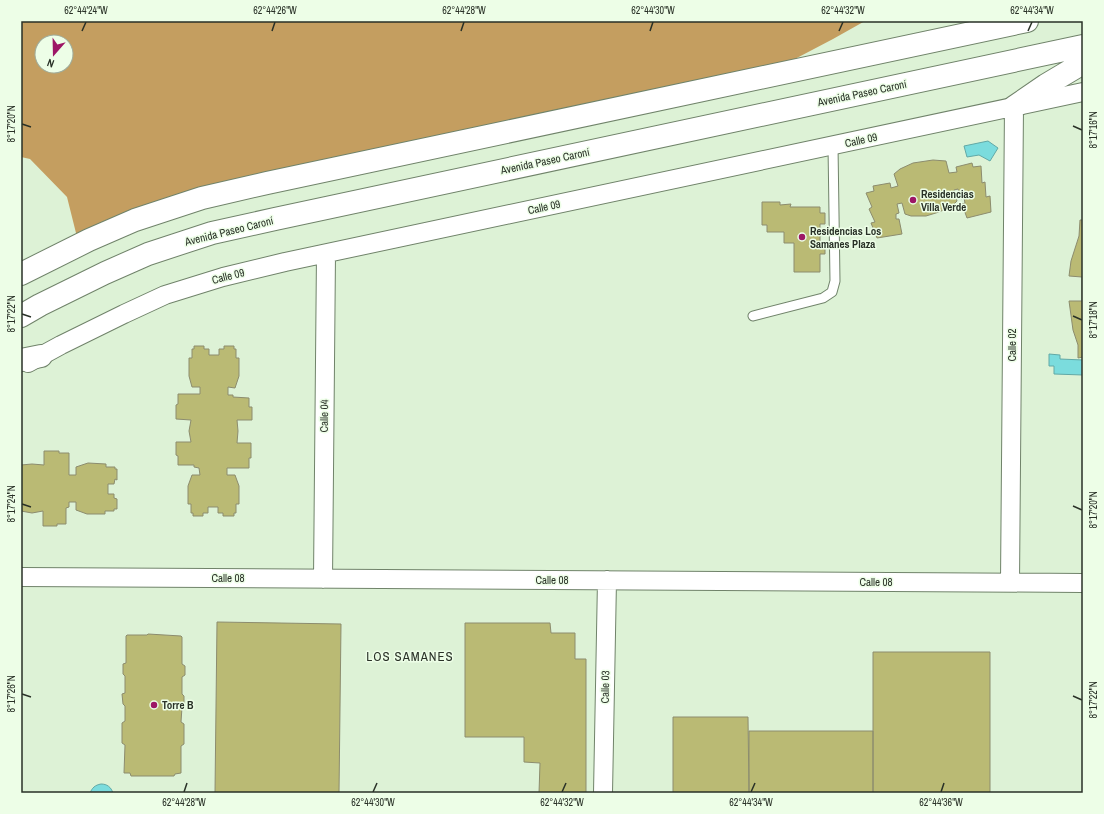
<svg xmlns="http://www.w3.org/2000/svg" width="1104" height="814" font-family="'Archivo Narrow',sans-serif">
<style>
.forest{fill:#c49e60;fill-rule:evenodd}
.water{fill:#7bdcdd;stroke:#62a9a6}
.building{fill:#baba74;stroke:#8c8c6e}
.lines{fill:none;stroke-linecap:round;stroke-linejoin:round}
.service-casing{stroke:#70836a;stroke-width:11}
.minor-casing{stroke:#70836a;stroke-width:20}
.tertiary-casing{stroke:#70836a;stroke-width:24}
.service{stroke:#fff;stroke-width:9}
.minor{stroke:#fff;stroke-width:18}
.tertiary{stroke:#fff;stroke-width:22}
.ticks{fill:none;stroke:#293127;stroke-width:1.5}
.poi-dot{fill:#9d1666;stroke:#edfee7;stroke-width:1.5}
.labels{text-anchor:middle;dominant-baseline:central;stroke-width:3;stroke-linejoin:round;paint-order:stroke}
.street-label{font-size:11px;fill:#293127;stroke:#edfee7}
.poi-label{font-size:11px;font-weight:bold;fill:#293127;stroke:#edfee7;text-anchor:start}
.quarter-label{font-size:13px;letter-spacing:1px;fill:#293127;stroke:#edfee7}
.neatline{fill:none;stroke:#293127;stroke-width:1.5}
.ticks-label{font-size:10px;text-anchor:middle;fill:#293127}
</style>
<rect width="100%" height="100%" fill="#ddf2d6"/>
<path class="forest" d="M21,21H865L833,39L757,79L292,178L79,245L67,197L30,159L21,157ZM42,42H66V66H42Z"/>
<path class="water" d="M988,141L998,148L990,161L979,155L967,157L964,146Z
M1049,354L1060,355V359L1083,360V375L1054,374V366H1049Z
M101,784C107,784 111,787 113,793H90C92,788 95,785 101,784Z"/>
<path class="building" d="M933,160L946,161L949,173L957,172L956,167L972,163L973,167L981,166L982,183L985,182L986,197L990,196L991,212L967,218L962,204L965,203L964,198L961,199L958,189L954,190L957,201L952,206L939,212L926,216H911L905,214L902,203L897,204L899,213L896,214V219H899L902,234L877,238L871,223L875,222L869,209L872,207L866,193L874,191L873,186L890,183L891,188L898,186L894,174L900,169L913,163Z
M762,202H780V205L791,204L790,207H820V213H825V224H820V242L825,243V254H820V272H794V243H784V232H767V225H762Z
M1080,220H1083V357L1078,358V345L1073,330L1069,301H1082V277L1069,276L1071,261L1079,236Z
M194,346H204V349H209V355H219V349H224V346H234V349H236V358H239V376L235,388L228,387V395H233V397L249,398V407H252V420H237L238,431L237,443H251V458H249V468H227V475H235L239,486V504H236V513H234V516H223V513H218V507H208V513H203V516H193V513H191V504H188V486L192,475H200L199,468L194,467V465H178V456L176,455V442H191L189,431L191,420L176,419V405L178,404V394H200V387H192L189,376V358H192V349H194Z
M44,451H59V453H69V475H76V467L88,463L106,464V467H115V469H117V480L115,479L114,484H108V494H114V498L117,499V509H114V511H105V514H87L76,510V502H69V507L66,508V524H57V526H43V511L32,513L21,511V465L32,464L44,465Z
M217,622L341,624L339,793H215Z
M465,623H550L551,633H575V659H586V793H539L540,763L524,762V737H465Z
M148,634L181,636L182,637V664L185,666V675L182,677V694L184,696V705L182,707L181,722L184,724V744L181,746V773L175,774L174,776H131L130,773H124L125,745L122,743V723L125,721V706L123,704L122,694L125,693V676L123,674V664L126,663V636L127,635H147Z
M873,652H990V793H873Z
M673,717H748L749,793H673Z
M749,731H873V793H749Z"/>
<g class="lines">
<defs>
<path id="service" d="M753,316L823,298L832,292L835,281L833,146"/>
<path id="minor" d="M28,363L61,345L124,314L165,295L223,277L285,262L1083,92
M21,577L1083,583
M323,579L326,254
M1010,582L1014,107
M603,793L607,580"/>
<path id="tertiary" d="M1014,107L1046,85L1083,63
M21,274L89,240L135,220L202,198L267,183L1027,21
M21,316L40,305L105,273L148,254L212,233L275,219L1083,46
M21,360L41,356"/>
</defs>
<use href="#service" class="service-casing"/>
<use href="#minor" class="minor-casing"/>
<use href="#tertiary" class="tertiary-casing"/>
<use href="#service" class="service"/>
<use href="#minor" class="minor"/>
<use href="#tertiary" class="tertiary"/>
</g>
<path class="ticks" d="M82,31L86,22M272,31L275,22M461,31L464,22M650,31L653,22M839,31L843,22M1028,31L1032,22M22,124L31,127M1073,126L1082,130M22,314L31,317M1073,316L1082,320M22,504L31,507M1073,506L1082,510M22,694L31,697M1073,696L1082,700M184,792L187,783M373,792L377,783M562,792L566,783M751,792L755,783M941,792L944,783"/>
<g class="poi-dot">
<circle cx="913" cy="200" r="4"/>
<circle cx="802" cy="237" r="4"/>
<circle cx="154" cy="705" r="4"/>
</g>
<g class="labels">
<g class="street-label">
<text transform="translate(862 93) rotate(-12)">Avenida Paseo Caroní</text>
<text transform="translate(861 140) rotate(-12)">Calle 09</text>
<text transform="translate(545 161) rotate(-12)">Avenida Paseo Caroní</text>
<text transform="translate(544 207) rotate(-12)">Calle 09</text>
<text transform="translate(229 231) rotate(-14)">Avenida Paseo Caroní</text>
<text transform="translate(228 276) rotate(-14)">Calle 09</text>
<text transform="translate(1012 345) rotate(-90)">Calle 02</text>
<text transform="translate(324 416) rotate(-89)">Calle 04</text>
<text x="228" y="578">Calle 08</text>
<text x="552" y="580">Calle 08</text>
<text x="876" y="582">Calle 08</text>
<text transform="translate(605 687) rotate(-89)">Calle 03</text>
</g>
<g class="poi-label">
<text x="921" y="194">Residencias<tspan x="921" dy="13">Villa Verde</tspan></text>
<text x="810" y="231">Residencias Los<tspan x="810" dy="13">Samanes Plaza</tspan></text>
<text x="162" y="705">Torre B</text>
</g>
<g class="quarter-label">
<text x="410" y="656">LOS SAMANES</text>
</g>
</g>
<rect width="1104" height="814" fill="none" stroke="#edfee7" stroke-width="44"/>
<g transform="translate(54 54) rotate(200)"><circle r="19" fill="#edfee7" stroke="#9fac9a"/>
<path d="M0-3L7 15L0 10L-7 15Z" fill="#9d1666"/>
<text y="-6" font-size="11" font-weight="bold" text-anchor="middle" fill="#293127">N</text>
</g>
<rect x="22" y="22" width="1060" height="770" class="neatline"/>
<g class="ticks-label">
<text x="86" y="14">62°44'24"W</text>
<text x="275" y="14">62°44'26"W</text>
<text x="464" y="14">62°44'28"W</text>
<text x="653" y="14">62°44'30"W</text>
<text x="843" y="14">62°44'32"W</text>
<text x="1032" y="14">62°44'34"W</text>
<text transform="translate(11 124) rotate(-90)" y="4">8°17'20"N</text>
<text transform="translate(1093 130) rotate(-90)" y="4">8°17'16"N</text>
<text transform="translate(11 314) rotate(-90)" y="4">8°17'22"N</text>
<text transform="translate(1093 320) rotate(-90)" y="4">8°17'18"N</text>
<text transform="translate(11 504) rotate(-90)" y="4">8°17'24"N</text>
<text transform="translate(1093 510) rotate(-90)" y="4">8°17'20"N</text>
<text transform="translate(11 694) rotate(-90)" y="4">8°17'26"N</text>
<text transform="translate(1093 700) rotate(-90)" y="4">8°17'22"N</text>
<text x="184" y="806">62°44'28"W</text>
<text x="373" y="806">62°44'30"W</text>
<text x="562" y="806">62°44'32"W</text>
<text x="751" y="806">62°44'34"W</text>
<text x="941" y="806">62°44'36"W</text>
</g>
</svg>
